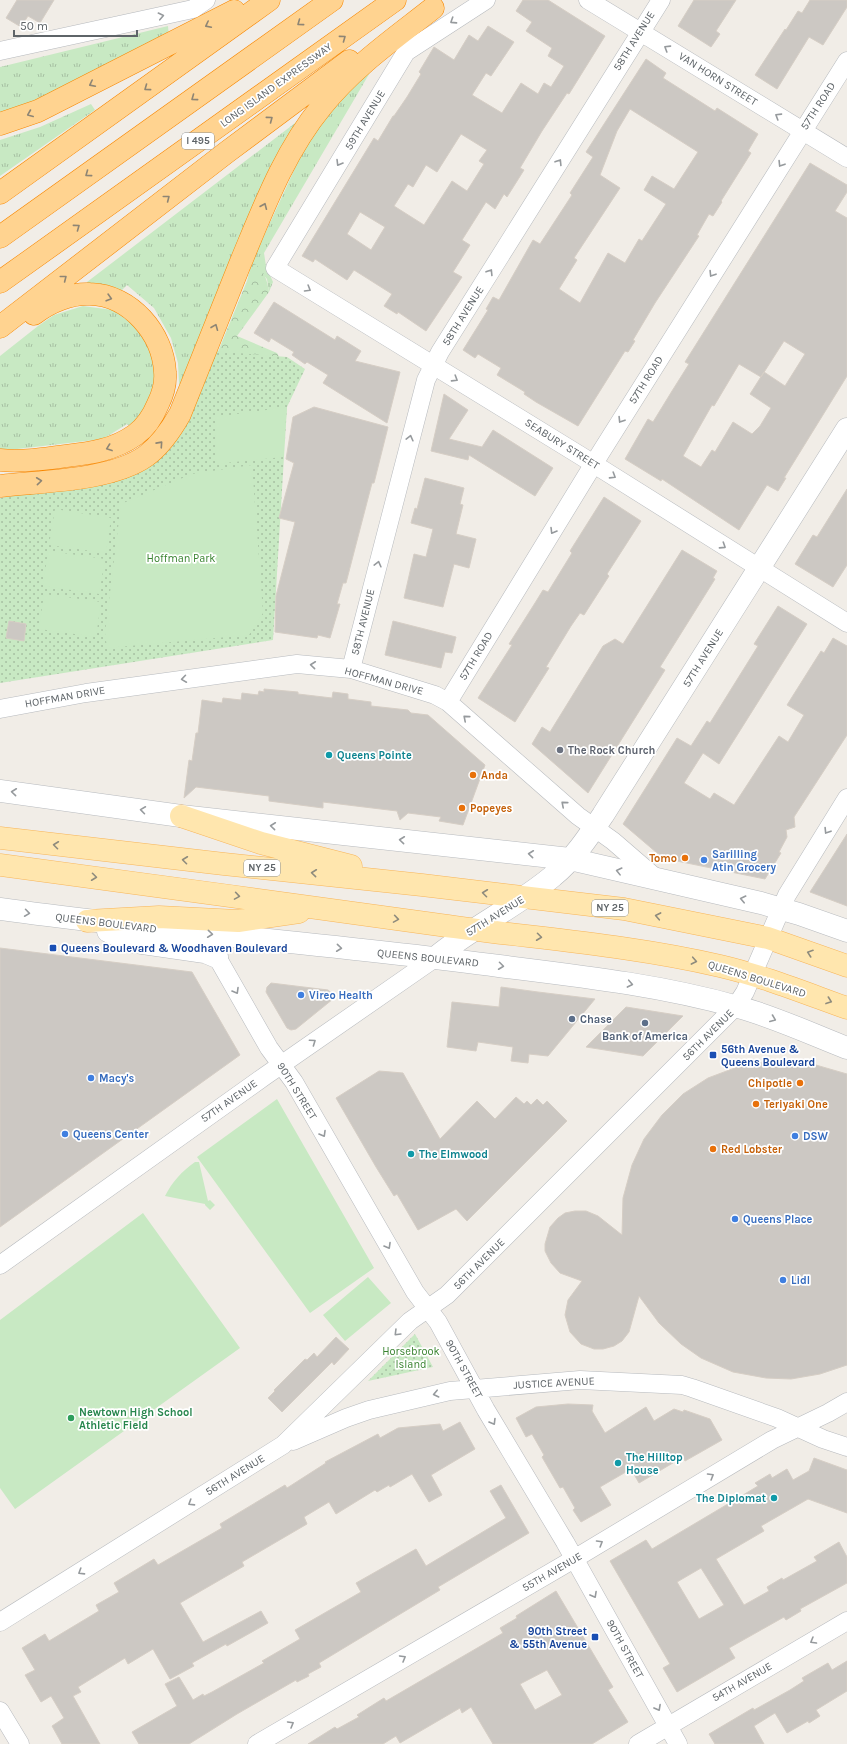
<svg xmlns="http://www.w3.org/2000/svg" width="847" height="1744" font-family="Karla,sans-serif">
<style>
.grass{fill:url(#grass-tufts)}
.forest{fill:url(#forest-crowns)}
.park{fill:url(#park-dots)}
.pitch{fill:#c8e9c3}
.building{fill:#ccc8c3;stroke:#d6cec5;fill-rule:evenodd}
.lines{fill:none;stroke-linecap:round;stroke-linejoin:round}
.minor-casing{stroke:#b7babe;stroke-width:19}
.tertiary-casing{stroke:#b7babe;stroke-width:23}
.primary-casing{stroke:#f8b559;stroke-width:23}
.motorway-casing{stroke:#f88700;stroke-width:23}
.minor{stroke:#fff;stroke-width:18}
.tertiary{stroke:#fff;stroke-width:22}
.primary{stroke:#ffe6ae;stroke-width:22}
.motorway{stroke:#ffd390;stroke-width:22}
.oneway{stroke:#969a9d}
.oneway2{stroke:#8e8574}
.oneway3{stroke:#8e8b7d}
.worship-dot{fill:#6b7280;stroke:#fff;stroke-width:1.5}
.culture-dot{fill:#0f9aa8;stroke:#fff;stroke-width:1.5}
.food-dot{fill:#e8710a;stroke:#fff;stroke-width:1.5}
.shop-dot{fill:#3f7fe0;stroke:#fff;stroke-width:1.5}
.transit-dot{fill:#1a4fb4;stroke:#fff;stroke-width:1.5}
.service-dot{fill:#5c6f8a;stroke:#fff;stroke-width:1.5}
.leisure-dot{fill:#2e9e5b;stroke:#fff;stroke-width:1.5}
.labels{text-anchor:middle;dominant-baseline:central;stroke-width:3.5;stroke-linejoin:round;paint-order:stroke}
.shield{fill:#fff;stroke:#8e9295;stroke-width:1}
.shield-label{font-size:10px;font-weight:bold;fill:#5e6468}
.street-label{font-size:11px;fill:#5e6468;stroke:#fff}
.park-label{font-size:11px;fill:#398330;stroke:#fff}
.worship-label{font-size:11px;font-weight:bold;fill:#5b616d;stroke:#fff;text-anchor:start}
.culture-label{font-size:11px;font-weight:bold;fill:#0d838f;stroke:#fff;text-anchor:start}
.food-label{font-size:11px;font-weight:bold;fill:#c56008;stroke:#fff;text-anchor:start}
.shop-label{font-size:11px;font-weight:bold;fill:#366cbe;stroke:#fff;text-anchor:start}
.transit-label{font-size:11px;font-weight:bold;fill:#164399;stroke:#fff;text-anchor:start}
.service-label{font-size:11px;font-weight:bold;fill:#4e5e75;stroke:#fff;text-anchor:start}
.leisure-label{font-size:11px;font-weight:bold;fill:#27864d;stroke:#fff;text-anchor:start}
</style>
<defs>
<pattern id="grass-tufts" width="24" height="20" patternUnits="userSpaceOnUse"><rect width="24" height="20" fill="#c8e9c3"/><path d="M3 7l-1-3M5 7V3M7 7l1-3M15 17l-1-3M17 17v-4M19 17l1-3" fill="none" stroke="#a6c0a2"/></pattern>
<pattern id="forest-crowns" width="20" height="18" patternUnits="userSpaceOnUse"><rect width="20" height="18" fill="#c8e9c3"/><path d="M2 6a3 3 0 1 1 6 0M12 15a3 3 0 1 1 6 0" fill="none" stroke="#a6c0a2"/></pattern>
<pattern id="park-dots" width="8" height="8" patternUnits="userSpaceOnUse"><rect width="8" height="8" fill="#c8e9c3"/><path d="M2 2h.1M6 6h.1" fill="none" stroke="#a6c0a2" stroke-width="1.8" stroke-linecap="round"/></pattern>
</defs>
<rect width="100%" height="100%" fill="#f1ede7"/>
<path class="grass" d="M168,26L169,37L47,96L14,110L0,112V67Z
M375,64L264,253L266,266L273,282L269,292L267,279L252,262L307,142L337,101Z
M91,104L95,110L0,176V140L40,127Z
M299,120L183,385L179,384L178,363L171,338L154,308L127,285L121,291L88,286L87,282Z
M83,306L113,310L138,328L154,351L160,376L151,409L131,428L127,424L103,439L0,451V356L38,326L54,315Z"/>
<path class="forest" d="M252,262C264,269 267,279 269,292L237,336L277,353L290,376L281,398L208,411L168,462L113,491L0,506V499L116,483L142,471L172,447L206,381L247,281Z"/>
<path class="park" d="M215,351L287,357L305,369L287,407L273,640L0,683V498L129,476Z
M415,1334L433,1367L368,1381Z"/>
<path class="pitch" d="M287,407L283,457L215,464L216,417Z
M252,465L263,613L249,635L107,648L105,633L121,504L192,474Z
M55,509L111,518L106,553L49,545Z
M48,551L105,559L99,594L43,586Z
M44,594L101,602L96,637L39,629Z
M277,1099L374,1268L310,1313L197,1157Z
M195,1162H199L208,1201L210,1200L215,1205L210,1210L205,1205V1204L165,1196C172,1182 182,1171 195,1162Z
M143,1213L240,1348L15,1509L0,1488V1320Z
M368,1277L391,1303L345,1341L323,1315Z"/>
<path class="building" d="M17,0H54L40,23L28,16L21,27L6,18Z
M523,0H548L605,36L569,94L567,93L542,131L520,168L524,170L507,197L504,194L495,209L486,202L462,240L470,245L453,272L462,277L426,331L398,312L397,314L384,306L392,294L354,270L347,280L315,259L313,262L302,256L374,138L378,141L393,116H394L407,97L421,74L419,72L434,47L454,60L469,35L478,41L488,26L514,42L491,76L486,73L472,95L502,113L521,83L538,94L544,83L551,87L564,66L548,56L552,48L526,31L532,22L516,11ZM461,134L487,150L479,161L484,164L467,191L452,181L424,225L394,206L408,184L413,187L426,165L437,172ZM360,212L385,227L371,250L347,234Z
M694,0H736L716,31L720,34L711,47L678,26Z
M810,0H847V7L823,45L809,37L777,89L755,75L785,29L786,30L798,11L802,13Z
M646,59L666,73L663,78L715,111L717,108L758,134L748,151L751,153L721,201L722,202L713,216L709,214L697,235L699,236L655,303L633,340L635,341L628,352L625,351L578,426L536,402L524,394L525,392L497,375L501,368L478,354L475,358L463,350L488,310L486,309L493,297L499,300L533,240L540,244L572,195L570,193L593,157L586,152ZM630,109L698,152L674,189L652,176L644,190L666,204L642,241L639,239L625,263L608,253L580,303L559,289L577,260L574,258L620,188L600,175L617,131Z
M810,163L847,185V192L835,211L847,218V376L784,478H786L778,491L767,485L739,530L662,479L661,481L625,459L648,419L653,422L672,391L689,364L685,362ZM784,341L805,354L785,386L764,372L750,394L771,408L760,426L752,434L733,422L715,452L712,450L701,467L683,456L712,405L714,406L739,364L761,377Z
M274,302L335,340L337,336L361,351L355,361L400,372L387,423L323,383L328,375L307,362L305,364L292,355L294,352L271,338L269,342L254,333Z
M444,394L468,410L449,439L482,447L493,430L553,468L535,496L469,455L468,460L431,451Z
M314,407L388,427L374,483H372L346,583H343L337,604H340L330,638L318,635L317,638L275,632L276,596L295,522L279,518L294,463L286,459L293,417Z
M425,478L464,488L460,504L463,505L456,534L476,539L469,568L454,564L443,607L404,598L414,554L426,557L433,529L411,523L415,508L417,509Z
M847,489V565L833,587L795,564L813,535L817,537Z
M604,497L641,521L607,574L609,576L584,615L580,613L571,626L546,667L549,668L515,722L478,698L512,645L509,644L535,603L543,590L548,592L572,553L570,551Z
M682,550L717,571L713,578L715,579L660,667L665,670L588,793L532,744L542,727L550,732L603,646L615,639L623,644Z
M778,606L807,624L719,764L703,753L684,783L710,799L714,793L734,805L779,736L788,742L804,715L787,705L821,651L824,653L833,638L847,646V735L794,817L795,827L786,830L787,837L779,852L781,853L765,879L672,860L657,853L623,824L677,738L691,746L707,721L710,723L758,646L754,644Z
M9,621L26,624L24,641L6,638Z
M393,621L456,637L452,653L445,652L441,668L385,655Z
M264,689L298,692V694L332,698L333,692L348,694V699L371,702V706L408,710L411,713L428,715L485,765L463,825L439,821L441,817L408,813L400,820L397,811L323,802V808L269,801V796L196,787L184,798L189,760L192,761L196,733H198L202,700L222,703L223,698L241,700L242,693L258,695L259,691L264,692Z
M847,834V906L810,892Z
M0,948L192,972L240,1055L0,1227Z
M271,983L328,990L334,995L333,999L296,1029L291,1030L287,1028L266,992L267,987Z
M501,987L538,992L595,999L548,1056L529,1054L528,1063L511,1061L513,1047L478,1042L476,1051L447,1047L452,1002L499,1007Z
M626,1007L683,1016L643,1056L586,1047Z
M769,1061L809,1063L847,1074V1365L820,1374L791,1379L766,1378L733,1372L701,1358L681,1344L659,1323L639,1296L629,1332L622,1341L614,1346L603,1349H594L581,1344L570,1332L565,1315L568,1300L582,1281L560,1273L551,1263L545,1251V1244L550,1227L558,1218L565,1213L575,1211H586L598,1216L622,1235L623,1198L632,1165L644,1139L662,1115L683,1094L708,1078L740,1066Z
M379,1071L403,1073L440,1139L477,1101L495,1119L516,1097L524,1104L527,1101L531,1105L537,1099L543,1105L547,1101L567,1121L467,1221L456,1209L418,1230L397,1194L394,1196L376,1167L336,1098Z
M336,1337L349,1349L334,1365L332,1362L282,1412L268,1398L275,1391L274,1390L305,1359L307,1360L314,1353L317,1357Z
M568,1404L593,1405L592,1411L605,1433L646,1407L654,1421L674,1409L683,1412L684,1410L710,1419L722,1440L685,1461L683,1457L639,1483L631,1469L600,1487L611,1505L581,1522L573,1510L575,1508L563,1487L560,1488L542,1457L544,1455L532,1434L526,1437L516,1418L536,1407Z
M460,1422L475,1449L431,1475L442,1495L429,1502L412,1474L390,1487L389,1485L377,1492L375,1490L336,1514L329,1502L304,1517L307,1524L242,1562L244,1566L180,1603L203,1642L261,1611L268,1623L227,1646L226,1644L192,1663L194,1666L170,1679L153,1649L128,1664L125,1658L78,1687L81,1692L73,1696L100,1744H62L52,1726L64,1718L51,1696L41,1702L25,1675L35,1670L22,1648L45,1634L49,1641L99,1611L96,1605L119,1592L114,1583L154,1559L158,1565L222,1528L220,1524L285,1485L287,1488L326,1463L325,1462L378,1434L380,1438L398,1428L440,1424L443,1431Z
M814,1458L847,1470V1513L808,1499L761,1526L764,1531L716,1559L744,1605L769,1591L767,1587L782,1578L783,1580L817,1561L814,1557L839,1542L847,1557V1583L800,1609L801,1611L786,1620L784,1617L729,1648L735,1658L677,1692L663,1668L670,1664L610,1561L646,1540L652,1549L743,1495L758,1486L755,1483L770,1474L772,1478L787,1469L793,1480L809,1471ZM701,1568L724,1605L699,1619L677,1582Z
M501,1485L529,1533L438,1587L440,1590L319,1663L321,1667L308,1674L309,1676L297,1682L296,1680L237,1714L189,1744H139L132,1732L177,1706L165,1684L179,1677L193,1700L203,1694L204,1696L212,1692L264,1663L262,1661L300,1639L295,1630L361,1592L356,1583L416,1549L426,1566L506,1518L490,1491Z
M556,1591L613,1687L608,1690L628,1722L592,1744H493L471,1707L462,1713L460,1708L400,1743L396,1736L383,1744H308L335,1727L337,1729L359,1717L357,1715L384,1698L386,1701L503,1633L500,1628L517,1618L516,1616ZM547,1670L562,1695L535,1710L520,1684Z
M847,1661V1691L816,1710L820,1716L809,1723L808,1721L787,1733L775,1713L754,1726L764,1744H715L709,1734L753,1708L754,1710L790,1690L804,1681L802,1678L828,1663L832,1670Z"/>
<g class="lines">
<defs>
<path id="minor" d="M486,0L406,52L275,268L581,456L847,623
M588,0L847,158
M0,51L193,9L206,0
M351,669L426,380L440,352L661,0
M448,702L601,452L847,61
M0,709L86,693L297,664L351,669L435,695L448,702L578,816L613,841L657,879
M217,957L269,1048L294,1082L415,1292L438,1322L486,1410L565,1542L678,1744
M0,1265L265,1076L435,958
M293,1441L346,1418L369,1410L450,1391L580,1380L682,1385L692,1388L777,1418L823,1439L847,1447
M0,1622L283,1445L410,1321L447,1295L736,1006L745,992L787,895L847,798
M0,1711L20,1744
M257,1744L574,1559L772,1440L828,1413L847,1402
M638,1744L847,1621"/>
<path id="tertiary" d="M0,791L181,816L570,859L761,903L799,914L847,931
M0,909C166,932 333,944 499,966C579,976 660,985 738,1007C775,1017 811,1034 847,1048
M108,931L129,941L205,952L217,957
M435,958C472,927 516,907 553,876C573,860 589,836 603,815L847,429"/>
<path id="primary" d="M181,816L261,843L351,866
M0,838L224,864L422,885L624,909L768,938L847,966
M0,865C144,884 289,904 433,924C529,938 625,944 720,966C763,976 805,993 847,1008
M87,921L159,917L238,921L299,912"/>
<path id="motorway" d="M0,124L38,111L234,11
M0,193L269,0
M0,237L332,0
M0,282L395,0
M0,327L227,152L349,61
M0,460C22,462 44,459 66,456C91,453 114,450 135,435C145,428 153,416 158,404C163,394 166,383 165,372C163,334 131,295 90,294C71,293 49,302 34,314
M0,486C42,481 111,481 146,456C161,445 171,430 180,414C200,364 220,314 240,264C263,209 284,152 322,106C353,67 395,38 433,8"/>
</defs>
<use href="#minor" class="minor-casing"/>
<use href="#tertiary" class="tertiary-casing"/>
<use href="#primary" class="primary-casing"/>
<use href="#motorway" class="motorway-casing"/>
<use href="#minor" class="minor"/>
<use href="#tertiary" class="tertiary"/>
<use href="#primary" class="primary"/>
<use href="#motorway" class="motorway"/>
</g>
<defs><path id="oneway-chevron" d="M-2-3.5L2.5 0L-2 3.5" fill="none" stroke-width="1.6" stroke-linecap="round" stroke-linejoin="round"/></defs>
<g class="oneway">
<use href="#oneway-chevron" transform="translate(161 16) rotate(-12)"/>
<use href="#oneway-chevron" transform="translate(453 21) rotate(147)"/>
<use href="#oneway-chevron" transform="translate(667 48) rotate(-148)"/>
<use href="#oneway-chevron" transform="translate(778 116) rotate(-148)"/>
<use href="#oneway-chevron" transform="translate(559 162) rotate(-58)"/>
<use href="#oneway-chevron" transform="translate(339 163) rotate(121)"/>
<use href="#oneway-chevron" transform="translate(781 164) rotate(122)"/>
<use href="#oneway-chevron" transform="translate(490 272) rotate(-58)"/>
<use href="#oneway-chevron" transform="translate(712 274) rotate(122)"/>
<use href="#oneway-chevron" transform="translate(308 289) rotate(31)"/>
<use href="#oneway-chevron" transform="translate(455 379) rotate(32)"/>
<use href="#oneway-chevron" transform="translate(621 420) rotate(122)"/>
<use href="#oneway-chevron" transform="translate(410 438) rotate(-76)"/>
<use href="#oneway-chevron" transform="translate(613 476) rotate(32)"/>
<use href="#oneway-chevron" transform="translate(553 531) rotate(121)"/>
<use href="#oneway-chevron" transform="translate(723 546) rotate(33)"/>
<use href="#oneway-chevron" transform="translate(378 564) rotate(-76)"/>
<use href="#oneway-chevron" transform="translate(313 665) rotate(-174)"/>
<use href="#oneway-chevron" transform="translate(184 679) rotate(172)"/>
<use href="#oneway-chevron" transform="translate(466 718) rotate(-139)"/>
<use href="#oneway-chevron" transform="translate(14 792) rotate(-174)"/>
<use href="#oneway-chevron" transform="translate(564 804) rotate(-139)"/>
<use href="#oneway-chevron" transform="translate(143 810) rotate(-172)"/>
<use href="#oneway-chevron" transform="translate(273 826) rotate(-174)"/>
<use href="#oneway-chevron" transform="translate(827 831) rotate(122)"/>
<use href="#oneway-chevron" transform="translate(402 840) rotate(-174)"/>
<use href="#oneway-chevron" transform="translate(531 854) rotate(-174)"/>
<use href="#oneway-chevron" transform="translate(619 871) rotate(-166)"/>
<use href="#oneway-chevron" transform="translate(743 899) rotate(-167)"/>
<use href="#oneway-chevron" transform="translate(27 913) rotate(8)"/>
<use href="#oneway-chevron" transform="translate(210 934) rotate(6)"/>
<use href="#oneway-chevron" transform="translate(339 948) rotate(6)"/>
<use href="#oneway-chevron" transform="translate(501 966) rotate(7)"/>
<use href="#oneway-chevron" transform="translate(630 984) rotate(11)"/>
<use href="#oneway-chevron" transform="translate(236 991) rotate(60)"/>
<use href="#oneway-chevron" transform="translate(773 1019) rotate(22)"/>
<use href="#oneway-chevron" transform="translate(313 1042) rotate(-35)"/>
<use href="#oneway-chevron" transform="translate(323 1134) rotate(60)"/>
<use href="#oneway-chevron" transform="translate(388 1246) rotate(60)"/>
<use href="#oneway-chevron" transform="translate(397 1333) rotate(135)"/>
<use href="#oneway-chevron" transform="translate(436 1394) rotate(167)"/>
<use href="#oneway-chevron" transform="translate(493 1422) rotate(59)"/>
<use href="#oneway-chevron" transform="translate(711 1476) rotate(-31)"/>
<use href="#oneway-chevron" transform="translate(191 1503) rotate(148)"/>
<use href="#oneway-chevron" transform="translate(600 1543) rotate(-31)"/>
<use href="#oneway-chevron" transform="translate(81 1572) rotate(148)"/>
<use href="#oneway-chevron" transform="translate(594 1595) rotate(61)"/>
<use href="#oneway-chevron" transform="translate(813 1641) rotate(150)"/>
<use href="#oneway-chevron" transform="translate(403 1658) rotate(-30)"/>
<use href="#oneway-chevron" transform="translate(658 1708) rotate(61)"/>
<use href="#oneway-chevron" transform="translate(291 1724) rotate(-30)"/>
</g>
<g class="oneway2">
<use href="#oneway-chevron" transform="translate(300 23) rotate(144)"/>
<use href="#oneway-chevron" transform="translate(208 25) rotate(153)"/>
<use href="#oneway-chevron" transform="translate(343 38) rotate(-36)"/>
<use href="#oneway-chevron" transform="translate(92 84) rotate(153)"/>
<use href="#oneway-chevron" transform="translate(147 88) rotate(144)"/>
<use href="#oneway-chevron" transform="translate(194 98) rotate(144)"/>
<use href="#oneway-chevron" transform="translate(30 114) rotate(157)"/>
<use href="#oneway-chevron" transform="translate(270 119) rotate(-37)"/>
<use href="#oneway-chevron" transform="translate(88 174) rotate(144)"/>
<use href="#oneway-chevron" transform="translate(167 198) rotate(-38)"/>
<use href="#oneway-chevron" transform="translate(264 206) rotate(-67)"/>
<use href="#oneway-chevron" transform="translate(77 227) rotate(-36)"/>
<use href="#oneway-chevron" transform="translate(64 278) rotate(-38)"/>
<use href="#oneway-chevron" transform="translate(109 298) rotate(16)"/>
<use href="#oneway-chevron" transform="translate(215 327) rotate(-68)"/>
<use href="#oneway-chevron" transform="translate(160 444) rotate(-48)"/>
<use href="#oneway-chevron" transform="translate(109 448) rotate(160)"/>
<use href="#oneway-chevron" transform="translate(39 481) rotate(-6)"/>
</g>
<g class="oneway3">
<use href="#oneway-chevron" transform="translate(56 845) rotate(-173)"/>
<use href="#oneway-chevron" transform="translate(185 860) rotate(-173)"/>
<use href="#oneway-chevron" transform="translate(314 873) rotate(-174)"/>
<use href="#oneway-chevron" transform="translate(94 877) rotate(7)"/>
<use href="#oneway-chevron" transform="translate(485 893) rotate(-173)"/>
<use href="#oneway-chevron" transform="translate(237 896) rotate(9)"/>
<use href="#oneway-chevron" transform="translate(658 916) rotate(-169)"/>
<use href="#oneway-chevron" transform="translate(396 919) rotate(9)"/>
<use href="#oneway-chevron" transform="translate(539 937) rotate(7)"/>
<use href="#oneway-chevron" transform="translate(810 953) rotate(-161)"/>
<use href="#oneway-chevron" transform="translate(694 961) rotate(11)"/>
<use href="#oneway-chevron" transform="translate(829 1001) rotate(20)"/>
</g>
<circle class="worship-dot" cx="560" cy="750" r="4"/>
<g class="culture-dot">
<circle cx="329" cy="755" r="4"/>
<circle cx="411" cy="1154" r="4"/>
<circle cx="618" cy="1463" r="4"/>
<circle cx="774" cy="1498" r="4"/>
</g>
<g class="food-dot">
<circle cx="473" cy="775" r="4"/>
<circle cx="462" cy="808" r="4"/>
<circle cx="685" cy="858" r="4"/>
<circle cx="800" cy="1083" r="4"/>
<circle cx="756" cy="1104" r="4"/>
<circle cx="713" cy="1149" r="4"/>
</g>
<g class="shop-dot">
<circle cx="704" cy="860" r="4"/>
<circle cx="301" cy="995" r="4"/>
<circle cx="91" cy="1078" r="4"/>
<circle cx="65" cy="1134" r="4"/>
<circle cx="795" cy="1136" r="4"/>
<circle cx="735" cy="1219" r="4"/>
<circle cx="783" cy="1280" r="4"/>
</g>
<g class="transit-dot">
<rect x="49" y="944" width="8" height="8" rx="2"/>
<rect x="709" y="1051" width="8" height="8" rx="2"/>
<rect x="591" y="1633" width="8" height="8" rx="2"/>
</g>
<g class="service-dot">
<circle cx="572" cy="1019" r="4"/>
<circle cx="645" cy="1023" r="4"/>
</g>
<circle class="leisure-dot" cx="71" cy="1418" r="4"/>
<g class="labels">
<g class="shield">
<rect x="182" y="133" width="32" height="16" rx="3"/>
<rect x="244" y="860" width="36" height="16" rx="3"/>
<rect x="592" y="900" width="36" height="16" rx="3"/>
</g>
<g class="shield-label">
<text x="198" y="141">I 495</text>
<text x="262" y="868">NY 25</text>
<text x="610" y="908">NY 25</text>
</g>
<g class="street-label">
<text transform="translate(634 41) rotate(-58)">58TH AVENUE</text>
<text transform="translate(718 79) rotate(32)">VAN HORN STREET</text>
<text transform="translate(276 85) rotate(-36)">LONG ISLAND EXPRESSWAY</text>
<text transform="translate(818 106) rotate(-57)">57TH ROAD</text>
<text transform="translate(365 120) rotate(-59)">59TH AVENUE</text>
<text transform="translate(463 316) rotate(-58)">58TH AVENUE</text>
<text transform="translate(646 380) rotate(-58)">57TH ROAD</text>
<text transform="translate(562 444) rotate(32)">SEABURY STREET</text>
<text transform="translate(363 622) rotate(-76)">58TH AVENUE</text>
<text transform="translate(476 656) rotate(-59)">57TH ROAD</text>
<text transform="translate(703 658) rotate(-58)">57TH AVENUE</text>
<text transform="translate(384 681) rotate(15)">HOFFMAN DRIVE</text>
<text transform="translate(65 697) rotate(-10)">HOFFMAN DRIVE</text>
<text transform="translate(495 916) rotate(-32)">57TH AVENUE</text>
<text transform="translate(106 923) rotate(7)">QUEENS BOULEVARD</text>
<text transform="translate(428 958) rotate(6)">QUEENS BOULEVARD</text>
<text transform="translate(757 979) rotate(17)">QUEENS BOULEVARD</text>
<text transform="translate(708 1035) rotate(-45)">56TH AVENUE</text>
<text transform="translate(297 1091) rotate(58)">90TH STREET</text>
<text transform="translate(229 1101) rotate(-35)">57TH AVENUE</text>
<text transform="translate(479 1264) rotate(-45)">56TH AVENUE</text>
<text transform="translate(464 1369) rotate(61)">90TH STREET</text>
<text transform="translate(554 1383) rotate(-3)">JUSTICE AVENUE</text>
<text transform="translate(235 1475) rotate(-32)">56TH AVENUE</text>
<text transform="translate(552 1572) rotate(-30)">55TH AVENUE</text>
<text transform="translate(625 1649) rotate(61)">90TH STREET</text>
<text transform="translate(742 1682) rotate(-30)">54TH AVENUE</text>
</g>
<g class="park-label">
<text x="181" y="558">Hoffman Park</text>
<text x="411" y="1351">Horsebrook<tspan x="411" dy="13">Island</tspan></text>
</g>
<g class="worship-label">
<text x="568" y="750">The Rock Church</text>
</g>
<g class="culture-label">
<text x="337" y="755">Queens Pointe</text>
<text x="419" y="1154">The Elmwood</text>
<text x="626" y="1457">The Hilltop<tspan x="626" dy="13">House</tspan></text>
<text x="766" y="1498" text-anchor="end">The Diplomat</text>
</g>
<g class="food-label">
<text x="481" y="775">Anda</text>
<text x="470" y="808">Popeyes</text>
<text x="677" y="858" text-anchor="end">Tomo</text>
<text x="792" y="1083" text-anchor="end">Chipotle</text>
<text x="764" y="1104">Teriyaki One</text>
<text x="721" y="1149">Red Lobster</text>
</g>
<g class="shop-label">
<text x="712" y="854">Sarilling<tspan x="712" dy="13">Atin Grocery</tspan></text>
<text x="309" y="995">Vireo Health</text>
<text x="99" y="1078">Macy's</text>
<text x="73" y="1134">Queens Center</text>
<text x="803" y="1136">DSW</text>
<text x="743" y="1219">Queens Place</text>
<text x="791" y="1280">Lidl</text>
</g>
<g class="transit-label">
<text x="61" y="948">Queens Boulevard &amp; Woodhaven Boulevard</text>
<text x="721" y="1049">56th Avenue &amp;<tspan x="721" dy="13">Queens Boulevard</tspan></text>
<text x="587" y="1631" text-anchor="end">90th Street<tspan x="587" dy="13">&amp; 55th Avenue</tspan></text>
</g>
<g class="service-label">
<text x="580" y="1019">Chase</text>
<text x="645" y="1036" text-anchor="middle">Bank of America</text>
</g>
<g class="leisure-label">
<text x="79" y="1412">Newtown High School<tspan x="79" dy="13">Athletic Field</tspan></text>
</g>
</g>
<path d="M14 30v6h123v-6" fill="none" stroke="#5e6468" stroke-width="2"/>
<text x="20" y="30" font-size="12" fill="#5e6468" stroke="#ffffff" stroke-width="3" paint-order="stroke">50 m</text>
</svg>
